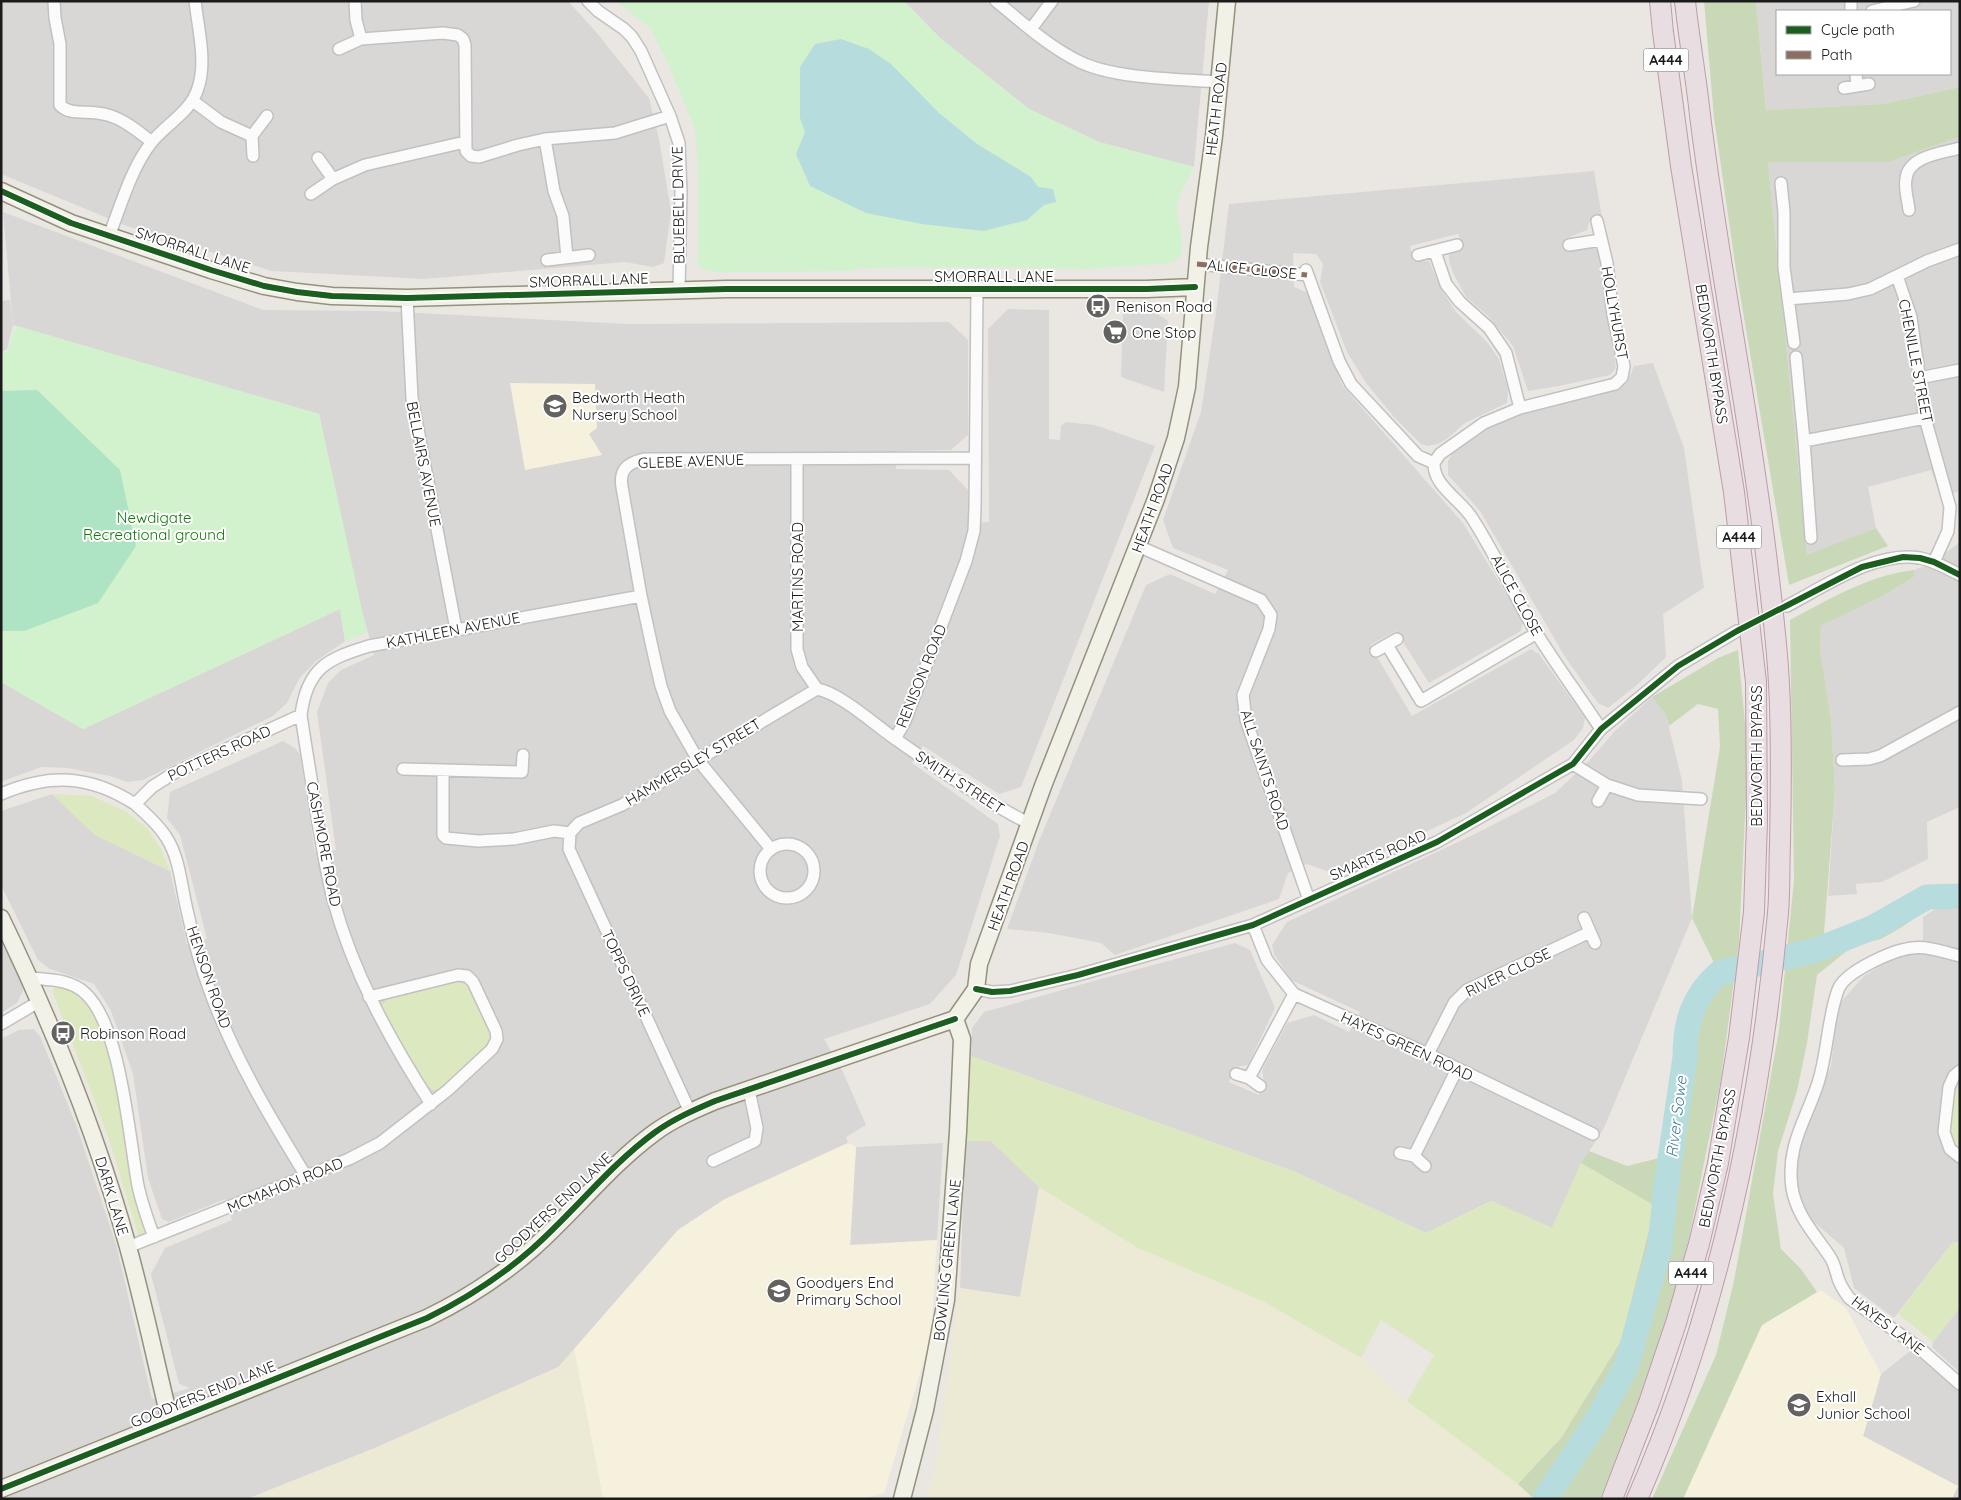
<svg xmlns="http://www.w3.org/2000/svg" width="1961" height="1500" font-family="Quicksand,sans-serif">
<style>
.residential{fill:#d9d7d5;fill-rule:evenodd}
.education{fill:#f6f1dc}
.farmland{fill:#ece9d5}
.grass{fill:#dce8c0}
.forest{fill:#c9d9b8}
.park{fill:#d2f1cd}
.pitch{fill:#aee3c3}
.parking{fill:#d8d7d5}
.water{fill:#b6dcde}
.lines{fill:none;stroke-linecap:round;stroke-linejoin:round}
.river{stroke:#b6dcde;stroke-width:25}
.street-casing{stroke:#c2c1bf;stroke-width:14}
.secondary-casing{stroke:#94917c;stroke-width:19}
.highway-casing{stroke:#bf9baa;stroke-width:22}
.street{stroke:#fcfbfb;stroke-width:11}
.secondary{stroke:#f2f1e8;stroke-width:16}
.highway{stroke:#e8dde0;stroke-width:20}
.quiet{stroke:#8d6e63;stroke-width:5;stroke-dasharray:10 5;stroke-linecap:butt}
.cycleway-casing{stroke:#fff;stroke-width:9}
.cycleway{stroke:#1b5e20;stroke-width:6}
.labels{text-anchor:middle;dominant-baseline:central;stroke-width:4;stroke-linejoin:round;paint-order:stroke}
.shield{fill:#fff;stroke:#5f5f5f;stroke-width:1}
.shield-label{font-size:14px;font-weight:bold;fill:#1b1b1b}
.street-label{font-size:15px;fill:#1b1b1b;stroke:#fff}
.poi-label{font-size:15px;fill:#1b1b1b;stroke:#fff;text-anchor:start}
.park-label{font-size:15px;fill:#117909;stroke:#fff}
.water-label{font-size:16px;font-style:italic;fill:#427d9c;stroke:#fff}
</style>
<rect width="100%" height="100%" fill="#eae7e3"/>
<path class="residential" d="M1,1H568L597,33L649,98L659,139L671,211L664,263L653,267L625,262L424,279L272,271L127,226L1,174Z
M904,1H1209L1194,167L1099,142L1029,109L940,38Z
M1756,1H1960V87L1883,104L1766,110ZM1777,11H1950V74H1777Z
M1960,137V491L1941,497L1931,470L1868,487L1876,528L1807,556L1768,162H1889Z
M1594,171L1602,217L1590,220L1587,230L1565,239L1567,248L1593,245L1600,254L1616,368L1610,375L1559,386L1528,391L1513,346L1488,316L1466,297L1453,273L1449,261V253L1462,247L1458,234L1410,246L1414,261H1429L1443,292L1456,312L1487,342L1499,359L1508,390L1507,403L1465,423L1448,438L1438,444L1428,446L1421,444L1394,417L1366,383L1347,352L1320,282L1323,264L1316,254L1293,253L1294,287L1308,293L1342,385L1463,523L1523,621L1521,631L1429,683L1396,631L1370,645L1412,716L1531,649L1539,654L1585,718L1583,728L1574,740L1466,813L1335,874L1307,864L1288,873L1279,899L1115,955L1101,943L1049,933L1007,929L1039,841L1146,585L1170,574L1215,594L1228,570L1173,548L1163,520L1201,412L1216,312L1229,204Z
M3,212L263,310L379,311L628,324L949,322L968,340V435L951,450L896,451V469L949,470L968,490V523L989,522L988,329L1008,309L1049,310V439L1060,440L1061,426L1066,422L1095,425L1155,446L1021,787L999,794L923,746L912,763L998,824L1000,836L956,975L930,1004L824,1039L843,1072L866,1125L846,1137L848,1143L725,1199L678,1230L559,1367L375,1448L247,1499H1V1039L19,1030L34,1029L40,1036L77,1127L116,1244L152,1399L190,1388L179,1384L151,1274L165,1248L232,1220L225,1199L169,1222L162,1219L148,1178L133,1074L111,1011L94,984L50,969L38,960L1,885V811L52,794L95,835L170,871L187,944L207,939L180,835L167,818L170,792L283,741L295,748L300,754L315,852L336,850L317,712L328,683L341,670L374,655L360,604L319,414L13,325Z
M1653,363L1684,448L1704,588L1663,614L1666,657L1637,685L1608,708L1598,703L1565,657L1480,511L1448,475V461L1453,452L1500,420L1610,391L1627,383L1634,366Z
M1960,542V807L1927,822L1928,859L1882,882L1856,884L1857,894L1828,896L1835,791L1831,718L1820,650L1821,626L1883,596L1914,577V570L1934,562Z
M340,609L345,641L315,662L299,679L287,703L273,716L143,780L127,782L110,776L67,768L41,767L1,782V682L83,729Z
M1652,697L1666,715L1682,781L1692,918L1604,1128L1581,1164L1552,1228L1491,1201L1426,1233L1293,1171L971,1056L972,1028L984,1012L1090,982L1235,943L1250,950L1275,1008L1248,1065L1236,1067L1229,1082L1259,1095L1264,1081L1262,1070L1287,1023L1314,1015L1349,1032L1360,1012L1291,980L1274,954L1272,945L1287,922L1475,834L1555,793L1588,762L1614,732Z
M1943,904H1960V1242L1952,1243L1894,1318L1854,1288L1844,1248L1814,1222L1801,1202L1796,1182L1795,1161L1803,1128L1831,1066L1838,1005L1864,976L1894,957L1923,952V917Z
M1,938L20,976L23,991L17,1003L1,1013Z
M965,1141H991L1039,1187L1020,1297L960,1288Z
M943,1143L937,1240L850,1246L856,1147Z
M1960,1307V1373L1932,1347L1933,1342Z
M1910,1351L1920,1352L1960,1392V1499H1952L1957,1486L1863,1436L1881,1374Z"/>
<path class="education" d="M510,383L595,384L597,428L589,434L602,455L525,470Z
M848,1143L856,1147L850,1245L937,1240L931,1336L884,1493L862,1499H603L574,1349L678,1230L725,1199Z
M1821,1290L1846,1308L1881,1374L1863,1436L1958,1486L1952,1499H1683L1762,1325Z"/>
<path class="farmland" d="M1039,1187L1138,1248L1263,1301L1361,1358L1407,1401L1518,1484L1534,1499H926L935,1467L960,1288L1020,1297Z
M574,1349L603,1499H247L375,1448L558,1367Z"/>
<path class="grass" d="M52,794L92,796L127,812L148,829L161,849L170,871L95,835Z
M455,981L469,985L492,1034L490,1043L440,1089L433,1090L429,1087C418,1072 382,1022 382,1005L390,997Z
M65,987C76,993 88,999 94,1011C119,1060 122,1133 133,1187C136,1203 142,1219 146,1235L139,1237L108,1136L53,993V988Z
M971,1056L1293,1171L1426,1233L1492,1201L1552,1228L1581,1163L1655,1206L1621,1341L1561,1438L1518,1484L1407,1401L1434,1355L1381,1320L1361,1358L1263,1301L1138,1248L1039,1187L991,1141H965Z
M1960,1080V1149C1956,1145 1952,1141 1951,1136C1948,1126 1954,1088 1960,1080Z
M1960,1242V1307L1933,1342L1898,1314L1952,1243Z"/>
<path class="forest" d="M1704,1H1756L1766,110L1883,104L1960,87V137L1889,162H1768L1807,555L1876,528L1888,546L1789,585L1736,270L1714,118Z
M1914,570V577L1883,596L1821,626L1820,650L1831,718L1835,791L1824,933C1863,937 1883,917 1912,895L1926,904L1922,913L1902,927L1881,939L1853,946L1817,975L1807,1043L1797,1091L1778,1151L1773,1194L1781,1249L1801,1269L1817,1292L1762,1325L1683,1499H1652L1716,1355L1734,1281L1779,1030L1794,880L1790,620C1830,599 1869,575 1914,570Z
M1738,650L1748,754L1739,943L1721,1079L1688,1243L1659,1347L1600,1499H1534L1518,1484L1561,1438L1621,1341L1655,1206L1581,1163L1589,1151L1627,1166L1671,1155C1676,1123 1680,1092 1685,1060C1686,1052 1685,1044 1685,1037C1688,1012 1701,990 1719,973L1692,918L1720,747L1718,709L1698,704L1669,726L1666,715L1652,697L1718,658Z"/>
<path class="park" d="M616,1H904L940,38L1029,109L1099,142L1194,167C1189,177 1179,194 1177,204C1175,221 1193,254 1172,263L1087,269L1000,267L863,268L849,271L719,272L702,269L698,263V168L695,129L666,59L650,28Z
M17,326L319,414L367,633L345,641L340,609L83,729L1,682V353L11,352L7,349Z"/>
<path class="pitch" d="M37,390L120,470L136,546L98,603L24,631H1V391Z"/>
<path class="parking" d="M10,300L13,325L7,349L1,352V301Z
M1149,308L1168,321L1164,392L1121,377L1123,310Z"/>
<path class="water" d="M841,39L869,49L891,64L939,113L977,144L1031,177L1038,187L1053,189L1056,202L1044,205L1027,220L983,231L922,224L866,213L810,186L796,154L805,132L800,118V67L815,44Z"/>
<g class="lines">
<path class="river" d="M1545,1499L1596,1422L1626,1367L1660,1247L1666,1186L1685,1057C1685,1023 1692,997 1719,973L1816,950L1874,927L1927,897L1960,896"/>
<defs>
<path id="street" d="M54,1L55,18L60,44V105C69,115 84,111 97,113C119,115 135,129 152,142
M355,1L356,20L361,39
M588,1L598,11L624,29L632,37L641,51L670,116L679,143L681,192L679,290
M996,1C1023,23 1049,47 1080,62C1116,79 1179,79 1219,82
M1851,1V11
M1872,11L1914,1
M1031,29L1052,1
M339,49L361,39L443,33L458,35L463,39L465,45L466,151L471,156L479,157L518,145L545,139L615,133L670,116
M1856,74L1857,86
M1844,88L1869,84
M193,101L221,122L252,136
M545,139L554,191L563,216L567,257
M253,156L252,136L267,116
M318,158L333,179
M1781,183L1784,212V267L1794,343
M311,194L333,179L365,165L465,142
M1909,210C1908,200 1904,188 1906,179C1908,156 1942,153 1960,148
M109,236C121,205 131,169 151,143C166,124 191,112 198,88C207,62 198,28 195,1
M1569,245L1601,240
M1435,252L1446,284L1460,302L1489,328L1506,353L1520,408
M1418,255L1457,245
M547,260L589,255
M1197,264L1307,275
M1306,270L1339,361L1351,384L1418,456L1434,463C1433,486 1461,500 1472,518C1496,555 1514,596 1537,634C1557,666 1580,697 1601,729
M1897,276L1911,317L1925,418L1950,507L1948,531L1934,562
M407,298L412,398L456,629
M1788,299L1848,294L1870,289L1927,261L1960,249
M1796,357L1804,441L1811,538
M1919,378L1960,370
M1804,441L1925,418
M797,459V649L802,667L817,689
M1434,463L1440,454L1484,423L1520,408L1615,384L1622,377L1624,366L1613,315L1607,263L1597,221
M1138,546L1261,600L1271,615L1269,629L1243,695L1246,720L1309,900
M1787,606C1825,586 1877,550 1920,558C1934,561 1947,568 1960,575
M1387,645L1421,701L1537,633
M1376,651L1397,639
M817,689C840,693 874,724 894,738C938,769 983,800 1030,824
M895,739L905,721L966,561L974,531L975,508L977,288
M1842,760L1869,759L1880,756L1960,712
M1573,764L1607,785L1638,795L1701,799
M403,769L522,772L523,755
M443,770V835L446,838L478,841L514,839L554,831L570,833
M1,794C50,773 90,775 135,804L152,787L174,773L301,715
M1598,801L1607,785
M135,804C146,814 158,824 166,837C180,858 181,886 187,910C193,938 201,967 211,994C235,1059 270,1117 306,1176
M760 871a27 27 0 1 1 54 0a27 27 0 1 1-54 0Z
M771,849L698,760L670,711L661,686L654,656L641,596L622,487C619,469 628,463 644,459L975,458
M1584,918L1595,943
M1253,925L1267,960L1294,994L1428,1054L1593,1134
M1960,956C1944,952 1928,946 1912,948C1893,950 1844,972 1838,990C1827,1020 1828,1052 1818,1083C1806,1120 1786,1146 1792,1188C1797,1217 1815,1234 1830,1257C1834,1263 1835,1268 1837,1275C1839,1284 1844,1291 1849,1298L1918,1347L1960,1384
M30,978C49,980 70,979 85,993C121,1025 129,1138 138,1186C142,1204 148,1221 154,1237
M976,989L992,992L1010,991L1078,975L1253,925L1437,842L1573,764L1601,729L1678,666L1737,631
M1,1024L40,1001
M1428,1054L1454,1003L1467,990L1590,932
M1960,1071L1954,1076L1949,1087L1944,1132L1950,1149L1960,1157
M1236,1074L1249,1078L1260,1086
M1249,1078L1294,994
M431,1104C390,1040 353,973 333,899C326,872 322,844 317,817C312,783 306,749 301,715C307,668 327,659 369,646L641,596
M690,1112L569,849L570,833L579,823L622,805L817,689
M1400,1153L1414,1156L1425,1166
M1414,1156L1457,1069
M713,1161L755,1141L757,1128L749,1090
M128,1247L349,1159L380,1143L448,1090L492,1049L497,1039L496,1031L473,982L467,976L458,975L369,997"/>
<path id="secondary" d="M1,191L71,223L211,270L264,286L297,292L332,296L407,298L727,289H1147L1195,287
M1,918C52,1024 97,1134 128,1247C144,1305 156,1363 170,1421
M955,1019L976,989L979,964L1043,786L1156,499L1176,438L1187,387L1199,247L1214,136L1227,1
M1,1489L427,1318C466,1299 500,1277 532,1249C574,1212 609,1166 654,1133C673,1119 694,1110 715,1101L955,1019
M902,1499L925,1410L946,1300L958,1132L962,1039L955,1019"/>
<path id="highway" d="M1612,1499L1649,1403L1676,1323L1699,1244L1718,1163L1739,1038L1754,912L1757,822L1756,682L1734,492L1681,166L1663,32L1660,1
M1637,1499C1718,1314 1760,1114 1778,913C1780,891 1779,867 1780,844C1781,791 1782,737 1779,684C1777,641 1771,597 1766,554C1748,407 1718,262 1700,115C1696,77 1689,39 1685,1"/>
</defs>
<use href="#street" class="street-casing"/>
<use href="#secondary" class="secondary-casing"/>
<use href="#highway" class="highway-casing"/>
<use href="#street" class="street"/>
<use href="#secondary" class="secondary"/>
<use href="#highway" class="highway"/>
<path class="quiet" d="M1197,264L1307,275"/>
<defs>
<path id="cycleway" d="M1,191L71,223L211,270L264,286L297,292L332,296L407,298L727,289H1147L1195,287
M976,989L992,992L1010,991L1078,975L1253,925L1437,842L1573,764L1601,729L1678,666L1737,631L1862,567L1903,557L1920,558L1934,562L1960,575
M1,1489L427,1318C466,1299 500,1277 532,1249C574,1212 609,1166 654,1133C673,1119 694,1110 715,1101L955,1019"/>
</defs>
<use href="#cycleway" class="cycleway-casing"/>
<use href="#cycleway" class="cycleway"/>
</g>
<defs>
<symbol id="bus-disc" viewBox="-11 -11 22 22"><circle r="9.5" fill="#636261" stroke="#fff"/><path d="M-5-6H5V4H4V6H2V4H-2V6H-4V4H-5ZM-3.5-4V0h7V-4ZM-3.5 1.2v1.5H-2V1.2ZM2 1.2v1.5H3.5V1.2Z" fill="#fff"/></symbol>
<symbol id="supermarket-disc" viewBox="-11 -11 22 22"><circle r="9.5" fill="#636261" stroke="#fff"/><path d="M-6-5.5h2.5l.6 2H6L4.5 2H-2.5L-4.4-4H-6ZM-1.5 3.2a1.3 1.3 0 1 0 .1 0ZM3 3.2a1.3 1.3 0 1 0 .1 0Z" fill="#fff"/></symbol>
<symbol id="school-disc" viewBox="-11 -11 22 22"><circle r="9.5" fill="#636261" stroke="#fff"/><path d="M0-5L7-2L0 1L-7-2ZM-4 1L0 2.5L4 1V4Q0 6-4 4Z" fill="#fff"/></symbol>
</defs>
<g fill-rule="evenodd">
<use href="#bus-disc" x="1084" y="292" width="28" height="28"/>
<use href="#supermarket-disc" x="1101" y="318" width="28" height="28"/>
<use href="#school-disc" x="541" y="392" width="28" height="28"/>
<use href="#bus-disc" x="49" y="1019" width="28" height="28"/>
<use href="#school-disc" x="765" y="1277" width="28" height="28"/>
<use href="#school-disc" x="1785" y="1391" width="28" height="28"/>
</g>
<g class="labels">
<g class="shield">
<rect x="1643.5" y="48.5" width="45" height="23" rx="4"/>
<rect x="1716.5" y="525.5" width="45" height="23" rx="4"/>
<rect x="1668.5" y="1261.5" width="45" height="23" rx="4"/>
</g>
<g class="shield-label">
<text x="1666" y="60">A444</text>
<text x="1739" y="537">A444</text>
<text x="1691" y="1273">A444</text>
</g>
<g class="street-label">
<text transform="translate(1216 109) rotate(-83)">HEATH ROAD</text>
<text transform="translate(678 205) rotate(-91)">BLUEBELL DRIVE</text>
<text transform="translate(193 250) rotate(18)">SMORRALL LANE</text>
<text transform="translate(1252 269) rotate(6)">ALICE CLOSE</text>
<text x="994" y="276">SMORRALL LANE</text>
<text transform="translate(589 280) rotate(-2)">SMORRALL LANE</text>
<text transform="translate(1615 313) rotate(80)">HOLLYHURST</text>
<text transform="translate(1712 354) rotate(81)">BEDWORTH BYPASS</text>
<text transform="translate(1916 361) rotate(79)">CHENILLE STREET</text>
<text transform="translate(691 461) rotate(-2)">GLEBE AVENUE</text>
<text transform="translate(424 464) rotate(79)">BELLAIRS AVENUE</text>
<text transform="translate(1152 508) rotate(-70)">HEATH ROAD</text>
<text transform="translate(797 577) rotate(-90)">MARTINS ROAD</text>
<text transform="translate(1517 595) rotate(61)">ALICE CLOSE</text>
<text transform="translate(453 630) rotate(-11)">KATHLEEN AVENUE</text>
<text transform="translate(921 676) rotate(-68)">RENISON ROAD</text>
<text transform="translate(219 753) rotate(-25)">POTTERS ROAD</text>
<text transform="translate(1756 756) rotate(-90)">BEDWORTH BYPASS</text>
<text transform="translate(693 762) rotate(-31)">HAMMERSLEY STREET</text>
<text transform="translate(1265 770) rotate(72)">ALL SAINTS ROAD</text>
<text transform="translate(960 782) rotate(33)">SMITH STREET</text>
<text transform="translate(324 844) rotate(79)">CASHMORE ROAD</text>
<text transform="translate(1378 855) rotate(-24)">SMARTS ROAD</text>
<text transform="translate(1008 886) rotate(-70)">HEATH ROAD</text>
<text transform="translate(1508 972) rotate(-26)">RIVER CLOSE</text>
<text transform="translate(626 973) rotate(65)">TOPPS DRIVE</text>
<text transform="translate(209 977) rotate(71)">HENSON ROAD</text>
<text transform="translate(1407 1046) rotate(25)">HAYES GREEN ROAD</text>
<text transform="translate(1717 1158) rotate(-79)">BEDWORTH BYPASS</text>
<text transform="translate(285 1185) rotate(-22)">MCMAHON ROAD</text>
<text transform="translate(112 1196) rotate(73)">DARK LANE</text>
<text transform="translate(553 1208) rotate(-43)">GOODYERS END LANE</text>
<text transform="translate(947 1260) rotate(-84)">BOWLING GREEN LANE</text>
<text transform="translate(1888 1325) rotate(37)">HAYES LANE</text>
<text transform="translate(203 1394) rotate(-22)">GOODYERS END LANE</text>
</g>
<g class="poi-label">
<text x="1116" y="306">Renison Road</text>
<text x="1132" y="332">One Stop</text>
<text x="572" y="397">Bedworth Heath<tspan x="572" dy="17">Nursery School</tspan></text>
<text x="80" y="1033">Robinson Road</text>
<text x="796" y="1282">Goodyers End<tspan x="796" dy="17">Primary School</tspan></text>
<text x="1816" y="1396">Exhall<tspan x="1816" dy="17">Junior School</tspan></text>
</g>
<g class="park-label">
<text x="154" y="517">Newdigate<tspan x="154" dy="17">Recreational ground</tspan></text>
</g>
<g class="water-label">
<text transform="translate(1676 1117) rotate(-83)">River Sowe</text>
</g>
</g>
<rect width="1961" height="1500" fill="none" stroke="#1b1b1b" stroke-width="5"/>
<rect x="1776" y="10" width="175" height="65" fill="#ffffff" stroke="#a4a4a4"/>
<rect x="1786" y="26" width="25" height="8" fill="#1b5e20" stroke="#a4a4a4"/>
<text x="1821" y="35" font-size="15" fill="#1b1b1b">Cycle path</text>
<rect x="1786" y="51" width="25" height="8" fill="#8d6e63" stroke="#a4a4a4"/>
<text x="1821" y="60" font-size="15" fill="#1b1b1b">Path</text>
</svg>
